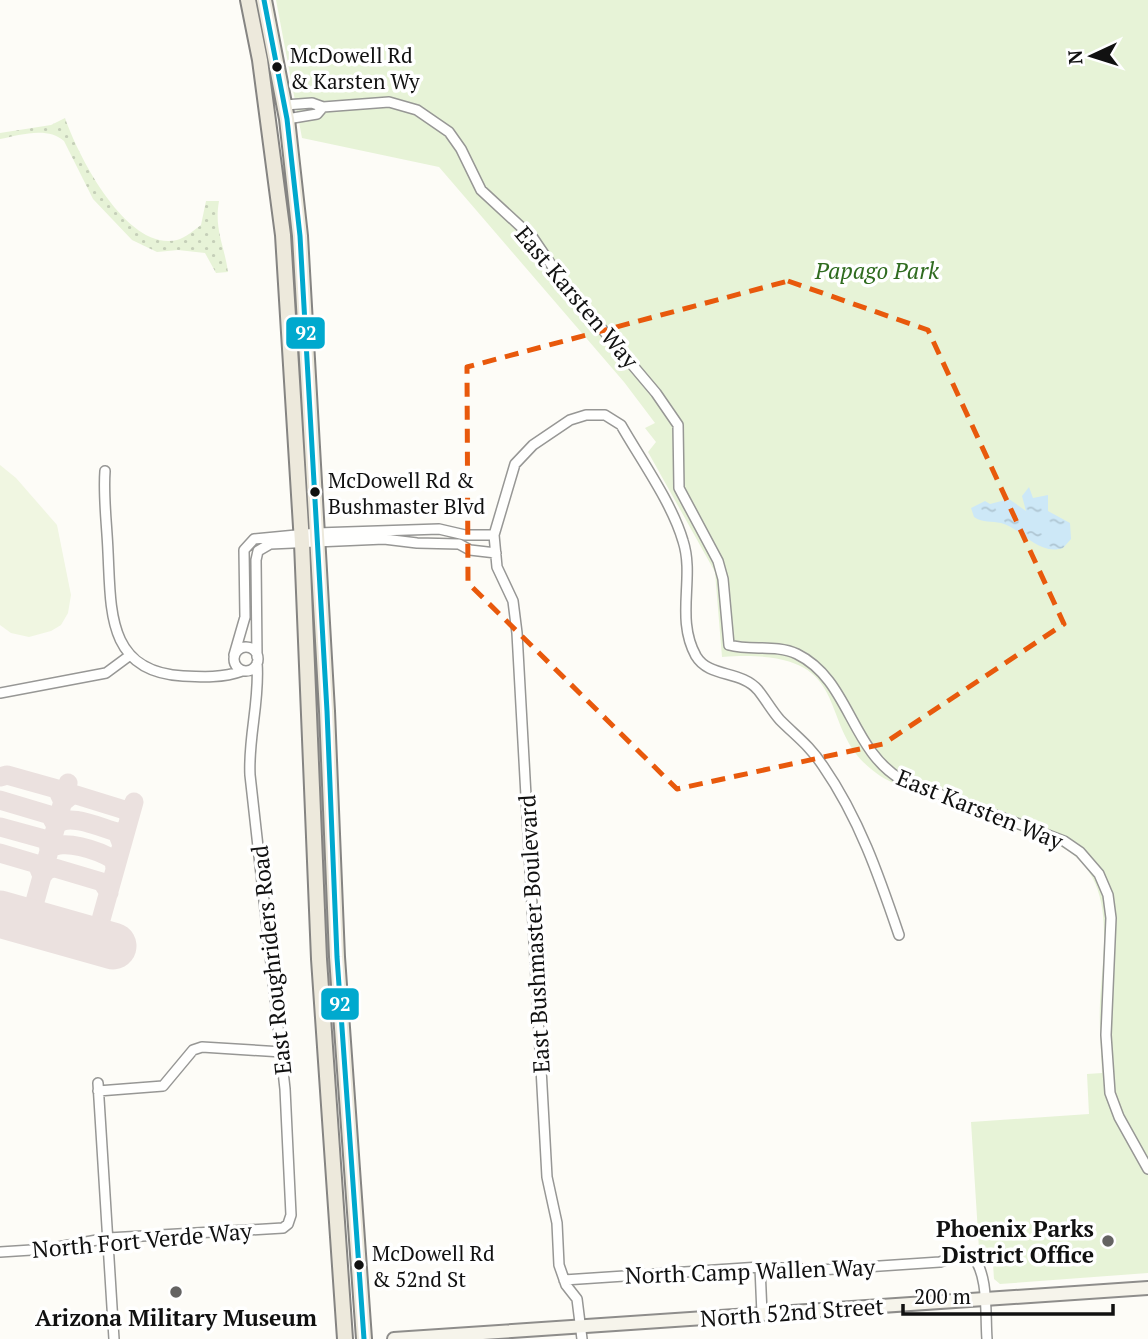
<svg xmlns="http://www.w3.org/2000/svg" width="1148" height="1339" font-family="'PT Serif',serif">
<style>
.grass{fill:url(#grass-dots)}
.park{fill:#e7f3d7}
.pitch{fill:#f0f6e1}
.water{fill:url(#water-ripples)}
.lines{fill:none;stroke-linecap:round;stroke-linejoin:round}
.taxiway{stroke:#ebe1df;stroke-width:19}
.runway{stroke:#ebe1df;stroke-width:47}
.minor-casing{stroke:#979795;stroke-width:12}
.secondary-casing{stroke:#8e8d8b;stroke-width:16}
.primary-casing{stroke:#858482;stroke-width:18}
.minor{stroke:#fffffe;stroke-width:9}
.secondary{stroke:#f6f4eb;stroke-width:12}
.primary{stroke:#ede9dc;stroke-width:14}
.bus-1-casing{stroke:#fff;stroke-width:10}
.bus-1{stroke:#00a9ce;stroke-width:5}
.marked{fill:none;stroke:#e8590c;stroke-width:5;stroke-dasharray:14 9;stroke-linejoin:round}
.bus-dot{fill:#111;stroke:#fff;stroke-width:2.5}
.poi-dot{fill:#646362;stroke:#fff;stroke-width:2.5}
.labels{text-anchor:middle;dominant-baseline:central;stroke-width:7;stroke-linejoin:round;paint-order:stroke}
.bus-label{font-size:21px;fill:#111;stroke:#fff;text-anchor:start}
.park-label{font-size:23px;font-style:italic;fill:#2f6b1f;stroke:#fff}
.street-label{font-size:23px;fill:#111;stroke:#fff}
.poi-label{font-size:23px;font-weight:bold;fill:#111;stroke:#fff;text-anchor:end}
.line-badge{stroke:#fff;stroke-width:2.5}
.badge-label{font-size:19px;text-anchor:middle;font-weight:bold;fill:#fff}
</style>
<defs>
<pattern id="grass-dots" width="8" height="8" patternUnits="userSpaceOnUse" patternTransform="scale(1.75)"><rect width="8" height="8" fill="#e7f3d7"/><path d="M2 2h.1M6 6h.1" fill="none" stroke="#c5cfb8" stroke-width="1.8" stroke-linecap="round"/></pattern>
<pattern id="water-ripples" width="26" height="14" patternUnits="userSpaceOnUse" patternTransform="scale(1.75)"><rect width="26" height="14" fill="#cde8f7"/><path d="M2 4q2-2 4 0t4 0M15 11q2-2 4 0t4 0" fill="none" stroke="#afc6d3"/></pattern>
</defs>
<rect width="100%" height="100%" fill="#fdfcf7"/>
<path class="grass" d="M65,118C78,156 127,252 177,240C185,238 194,230 201,225L206,201H219C214,229 224,244 228,272L216,273L205,253L178,250L157,252L132,240L93,199L64,141C48,126 19,135 0,139V133L51,125Z"/>
<path class="park" d="M276,0H1148V1273L1000,1284L994,1279L993,1264L979,1249L971,1122L1089,1114L1087,1074L1102,1073C1101,1049 1099,1026 1100,1002C1103,947 1119,875 1058,845L893,783C801,738 874,646 722,657L715,572L648,452L656,442L645,428L655,423L624,382L439,167L302,138Z"/>
<path class="pitch" d="M0,465L16,478L57,525L71,595L68,613L61,625L51,631L29,637L11,633L0,625Z"/>
<path class="water" d="M1029,487L1033,498L1048,495V511L1070,523L1071,539L1063,548C1038,556 1023,529 1001,523C992,521 983,523 974,517L971,508L985,501L990,504L1009,499L1026,511L1022,496Z"/>
<g class="lines">
<path class="taxiway" d="M0,777L7,775L57,789L63,802
M0,800L50,815L56,826C67,811 101,828 117,832L122,845
M63,802L73,794L128,811L129,820
M0,827L44,839L48,842L49,850C61,837 100,851 114,860L115,869
M0,853L37,864L42,876L48,869L55,868L102,882L109,893
M29,923L68,783
M95,941L134,802"/>
<path class="runway" d="M0,914L113,946"/>
<defs>
<path id="minor" d="M285,105L312,103L323,107L389,102L417,110L449,132L461,149L481,190L533,238L565,285L656,393L678,425L679,488L718,561L723,579L729,645C751,651 776,644 797,654C850,680 850,750 902,780L1064,841L1080,852L1099,874L1108,895L1111,918L1106,1035L1110,1093L1119,1117L1148,1169
M287,119L317,114L323,107
M105,471C103,497 107,525 108,552C111,611 107,672 183,676C203,677 223,678 242,671
M234 659a12 12 0 1 1 24 0a12 12 0 1 1-24 0Z
M234,655L245,617L244,550L254,539L317,533L439,529L465,535H494
M257,657L256,560L258,551L270,544L384,539L417,543L459,544L470,550L496,553
M0,693L106,673L129,656
M98,1083L114,1339
M98,1091L163,1086L193,1050L202,1047L282,1052
M0,1252L47,1249L108,1238L283,1228L288,1224L291,1215L285,1089L250,775C248,737 260,701 257,663
M760,1267L762,1314
M564,1280L760,1267L820,1270L940,1262L962,1254L972,1255C989,1275 985,1313 987,1339
M582,1339L577,1299L566,1285L559,1265L557,1223L547,1177L517,633L513,601L497,567L494,535L515,464L533,445L570,420L586,415H605L621,425C641,460 672,503 683,541C695,578 675,618 696,656C709,678 741,670 758,690C766,700 772,711 780,720C797,737 809,745 823,766C859,818 879,876 899,935"/>
<path id="secondary" d="M394,1339L1148,1288"/>
<path id="primary" d="M248,0L260,60L283,235L302,543L319,959L345,1339
M264,0L287,119L300,236L327,711L337,957L364,1339"/>
</defs>
<use href="#minor" class="minor-casing"/>
<use href="#secondary" class="secondary-casing"/>
<use href="#primary" class="primary-casing"/>
<use href="#minor" class="minor"/>
<use href="#secondary" class="secondary"/>
<use href="#primary" class="primary"/>
<defs>
<path id="bus-1" d="M264,0L287,119L300,236L327,711L337,957L364,1339"/>
</defs>
<use href="#bus-1" class="bus-1-casing"/>
<use href="#bus-1" class="bus-1"/>
</g>
<path class="marked" d="M788,281L928,330L1064,624L883,744L677,789L468,583L467,367Z"/>
<g class="bus-dot">
<circle cx="277" cy="67" r="6"/>
<circle cx="315" cy="492" r="6"/>
<circle cx="359" cy="1265" r="6"/>
</g>
<g class="poi-dot">
<circle cx="1108" cy="1241" r="7"/>
<circle cx="176" cy="1292" r="7"/>
</g>
<g class="labels">
<g class="bus-label">
<text x="290" y="55">McDowell Rd<tspan x="290" dy="26">&amp; Karsten Wy</tspan></text>
<text x="328" y="480">McDowell Rd &amp;<tspan x="328" dy="26">Bushmaster Blvd</tspan></text>
<text x="372" y="1253">McDowell Rd<tspan x="372" dy="26">&amp; 52nd St</tspan></text>
</g>
<g class="park-label">
<text x="877" y="270">Papago Park</text>
</g>
<g class="street-label">
<text transform="translate(577 297) rotate(50)">East Karsten Way</text>
<text transform="translate(980 809) rotate(22)">East Karsten Way</text>
<text transform="translate(534 934) rotate(-93)">East Bushmaster Boulevard</text>
<text transform="translate(271 960) rotate(-96)">East Roughriders Road</text>
<text transform="translate(142 1240) rotate(-5)">North Fort Verde Way</text>
<text transform="translate(750 1271) rotate(-2)">North Camp Wallen Way</text>
<text transform="translate(792 1312) rotate(-4)">North 52nd Street</text>
</g>
<g class="poi-label">
<text x="1094" y="1228">Phoenix Parks<tspan x="1094" dy="26">District Office</tspan></text>
<text x="176" y="1317" text-anchor="middle">Arizona Military Museum</text>
</g>
</g>
<g class="line-badge">
<rect x="285" y="316" width="41" height="34" rx="7" fill="#00a9ce"/>
<rect x="320" y="987" width="40" height="34" rx="7" fill="#00a9ce"/>
</g>
<g class="badge-label">
<text x="306" y="340">92</text>
<text x="340" y="1011">92</text>
</g>
<g transform="translate(1092 56) rotate(266)" stroke="#ffffff" stroke-width="5" paint-order="stroke">
<path d="M0-5L12 26L0 18L-12 26Z" fill="#111111"/>
<text y="-10" font-size="19" font-weight="bold" text-anchor="middle" fill="#111111">N</text>
</g>
<path d="M903 1304v10h210v-10" fill="none" stroke="#111111" stroke-width="3.5"/>
<text x="914" y="1304" font-size="21" fill="#111111" stroke="#ffffff" stroke-width="5" paint-order="stroke">200 m</text>
</svg>
